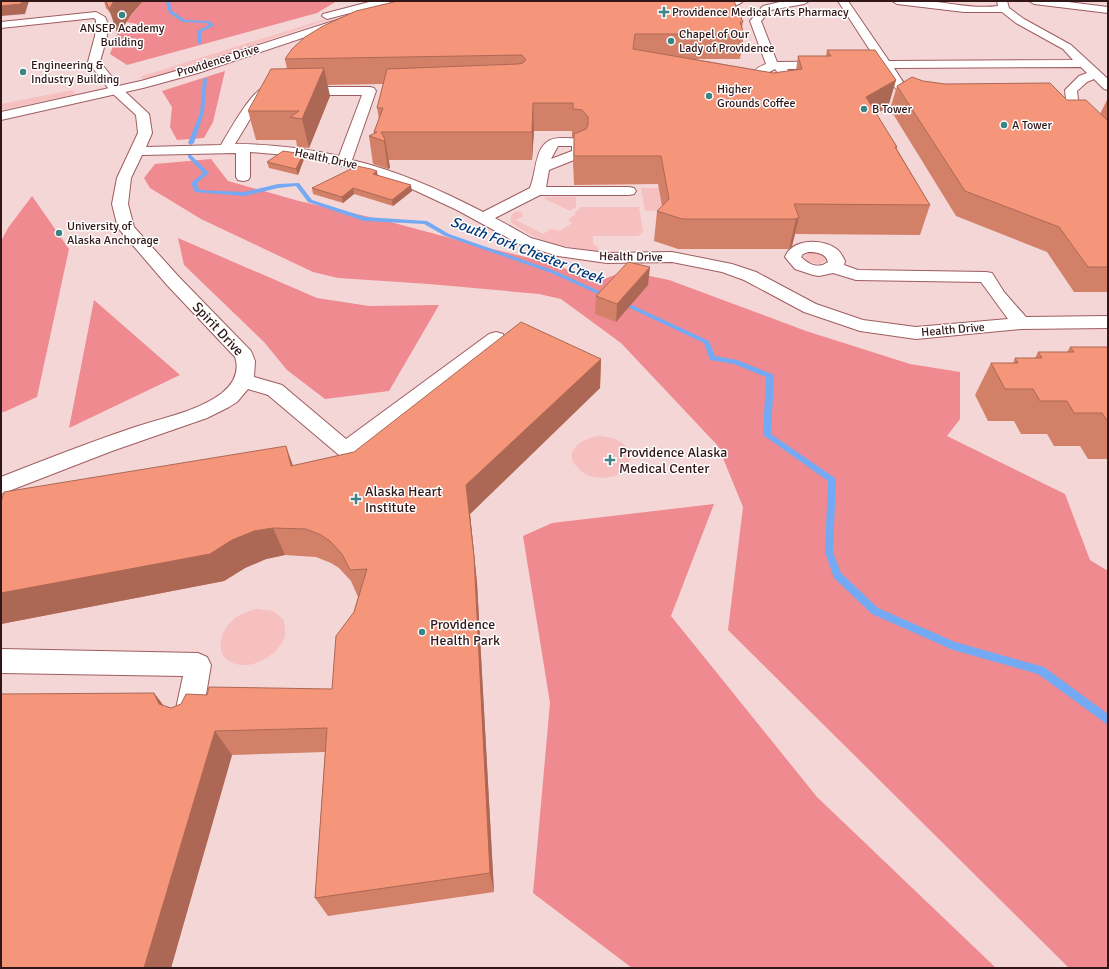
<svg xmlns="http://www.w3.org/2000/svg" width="1109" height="969" font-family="Signika,sans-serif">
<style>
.green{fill:#f6bfc0}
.forest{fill:#ee8a90}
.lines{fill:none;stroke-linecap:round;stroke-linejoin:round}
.stream{fill:#74aaf4;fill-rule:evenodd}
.minor-casing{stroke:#9f5c60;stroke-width:2}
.major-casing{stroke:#9f5c60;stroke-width:2}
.minor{fill:#fff;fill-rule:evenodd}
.major{fill:#fff;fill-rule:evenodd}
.wall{fill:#d38069}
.shaded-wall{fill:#ac6855}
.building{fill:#f5957a;stroke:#ac6855}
.poi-dot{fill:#3b8384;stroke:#fff;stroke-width:1.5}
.labels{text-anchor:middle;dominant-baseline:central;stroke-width:3;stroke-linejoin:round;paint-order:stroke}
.far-poi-label{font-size:12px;fill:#321719;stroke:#fff;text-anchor:start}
.far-street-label{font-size:12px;fill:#321719;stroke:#fff}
.street-label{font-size:14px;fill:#321719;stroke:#fff}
.poi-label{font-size:14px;fill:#321719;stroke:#fff;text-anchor:start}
.water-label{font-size:15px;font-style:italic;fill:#02397a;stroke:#fff}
</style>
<rect width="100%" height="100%" fill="#f5d6d6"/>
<path class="green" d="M399,1L327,20L254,45L227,56L150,79L140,78L142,76L316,22L365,9Z
M72,90L76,94L1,110V104Z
M641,188H659L663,210L645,211Z
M546,197H576V207L570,211L545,199Z
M581,207H639L643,232L638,236H593V244L598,247V251C569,248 534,242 511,222C510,215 514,210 521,212L523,216L516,220L543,234L551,229L560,231L572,223L568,220L576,214L574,213Z
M811,252L822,254L826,260L819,264L808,262L804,256Z
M598,436C647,438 635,484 595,477C588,476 582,473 577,467C561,451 584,438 598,436Z
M256,609L273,611L284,620C284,625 286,631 285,636C279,655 252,671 233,663C210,653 223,625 238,616C243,613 250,611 256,609Z"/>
<path class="forest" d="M143,1H337L317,13L127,65L110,54L117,35L137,27V24L126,22Z
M225,71L213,122L204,138L177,140L170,127L172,107L162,91Z
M211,159L228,181L299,201L387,221L476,245L550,263L598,281L626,271L669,280L806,331L910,364L960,372V419L947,436L1065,494L1090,560L1108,571V968H1069L728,630L743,507L718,446L621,343L561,299L539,294L429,284L338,278L313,272L201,219L150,188L144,178L155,164Z
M32,196L69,249L37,397L4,412L1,411V241L8,228Z
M178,238L317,298L369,306L439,305L389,391L325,399L287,370L264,342L184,265Z
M94,300L180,375L69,428Z
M714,504L671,616L817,797L996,968H632L533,893L550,703L523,536L552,523Z"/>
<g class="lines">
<path class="stream" d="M167,1H173L170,3L172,11L185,20L209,21L213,24V26L201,32V44L198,43L197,31L209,25L208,23L183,22L169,13L166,2Z
M205,78L207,79L204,113L194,143L191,145L188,143L200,113L203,79Z
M190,154L209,173L197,183L199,190L244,192L278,184L299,183L312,200L365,217L427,221L449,234L555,271L612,297L611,298H607L551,273L445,236L424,224L364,221L308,202L296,186L278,188L244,196L195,192L191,183L203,173L188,157V155Z
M619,299L709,341L715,356L737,360L772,374L774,376L771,434L835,478L836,480L833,552L841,573L878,608L955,642L1044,667L1108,714V725L1038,674L953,650L872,614L834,578L825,552L828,481L763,435L766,377L734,364L710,360L704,343L617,302L616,301Z"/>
<defs>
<path id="minor" d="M658,1H743C733,13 679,6 663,4Z
M784,1H809L804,4L771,10L761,21L777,62L877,61L838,1H848L889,61L1073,60L1063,49L1016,23L1002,12H964L897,4L892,1C903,1 915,0 926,1C951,3 974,9 998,6L997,1H1007L1009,8L1024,19L1071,45L1108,79V90L1104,89L1094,79L1087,82L1077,91L1079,108L1108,137V149L1103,148L1070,114L1067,108L1065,90L1079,76L1087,73L1081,67L894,68C906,86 906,91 929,96L930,99L929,102C904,108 893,85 882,68L787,69L790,73L789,90C780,103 757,97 745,93L742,88C747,77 754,68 766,64L750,21L763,6ZM775,69L778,73L777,88L767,90L754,88L762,76Z
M96,12L105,17C112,29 103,49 100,62L120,87L149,114L152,133L146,147L221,145C230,130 248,97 262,88C265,86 268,87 271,87L273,90L255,111L235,144C270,144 305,148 339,156L362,95H299L295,94L293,91L295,88L299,87H370L374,88L376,91L352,160C398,171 441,190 483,212L530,188C538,169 533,138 561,138C568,138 574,138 580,139L586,145V153L584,156L549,170L546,187H629L634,188L636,191L634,194L629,195H540L495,218L531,238L566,248L607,253L672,252L732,264L756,272L816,304L863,320L916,327L1008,319L981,282L856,280L833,273L819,276L813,275L795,269L785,257C792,238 824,238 838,250C841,253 843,257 845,261L844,265L858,270L986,272L992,273L1004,292L1026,317L1108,316V328L1021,329L916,339L860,331L804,312L744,280L722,272L672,262L607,263L558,256L519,244L457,210L399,183L372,173L297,156L250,152V177L248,180L243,181L238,180L236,177V153L142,155L131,178L128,204L134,227L179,277L251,351L255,361L254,377L282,385L346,439L489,334L496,332L503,334L505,338L503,342L353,455L346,458L339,455L268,395L248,389L237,402L229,407L207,418L112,451L1,494V477C44,460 88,443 132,428C161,418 197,412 222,393C233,384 240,372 235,357L167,285L118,228L112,204L117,178L138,133L136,115L112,93L88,62L95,36L96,20L94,18L1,28V22ZM558,146H572V151L551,159ZM808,252C816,252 826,253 828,262C819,269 809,265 801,257L803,254Z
M1,649L198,653L207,657L211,665L202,718L198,727L188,731L178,727L174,718L183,676L1,673Z"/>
<path id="major" d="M373,1H390L389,3L327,19L322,16L323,14Z
M1029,1H1060L1108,7V13L1034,4Z
M346,17L351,20L350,22L198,73L143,88L1,120V112L141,81L190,67Z"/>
</defs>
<use href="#minor" class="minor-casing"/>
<use href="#major" class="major-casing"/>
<use href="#minor" class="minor"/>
<use href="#major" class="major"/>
</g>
<path class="wall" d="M104,1H143L131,15L118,35L111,14L106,8Z
M743,22L742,28L744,34L740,59H695L773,73L796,70L798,56H826L827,50L896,80L888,107L876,113L897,147V149L930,205L920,235L795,234L792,246L789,249H678L654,241L657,211L662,206L658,184L574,185L573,162L574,137H572V131H534L532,160H389L390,168L388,169L373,164L369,136L374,133V132L379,119L377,108L383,84L327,85L330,96L309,148L297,147L296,140H256L248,111L287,69L285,59Z
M923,81L1067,100L1100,114L1107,100H1108V292H1074L1047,252L956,216L890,109L897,86Z
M304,159L298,175L269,168L267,162Z
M377,171V175L412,191L393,206L354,194L343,203L313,194L312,188Z
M648,285L616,322L595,314L596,296Z
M1070,347H1108V459H1088L1080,446H1054L1047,434H1021L1014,421H988L975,395L991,363H1013L1015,358H1035L1038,352H1067Z
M601,359L600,388L470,514L477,583L494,892L328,916L315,898L325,752L232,755L171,968H1L154,693L163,705L171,708L207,695L332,689L358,597L351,581L339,568L331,563L316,557L285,555L266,559L245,568L224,581L1,624V502L293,466L354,452Z"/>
<path class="shaded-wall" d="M22,1H29L25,14L1,16V6Z
M114,1H143L131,15L118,35L109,9Z
M324,68L330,96L309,148L302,119Z
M896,80L888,107L859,124L866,97Z
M533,103L534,131L532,160V132Z
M385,139L390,168L388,169L384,141Z
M303,154L304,159L298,175L296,169Z
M377,171L378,177L373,174Z
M411,185L412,191L393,206L392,200Z
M353,188L354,194L343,203L342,197Z
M799,217L792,246L789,249L796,219Z
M650,267L648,285L616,322L617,304Z
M601,359L600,388L470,514L477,583L494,892L490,873L466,485Z
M286,446L296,474L291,466Z
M273,528L285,555L266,559L245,568L224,581L1,624V593L232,540L254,531Z
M154,693L173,718L159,704Z
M215,731L232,755L171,968H144Z"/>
<path class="building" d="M1,1H22L21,4L1,6Z
M106,1H114L109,9Z
M398,1H734L743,22H740L744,34H635L633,49L773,73L802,69L798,56H831L827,50H875L896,80L866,97L897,147H895L930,205L794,204L799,217L796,219H682L657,211L669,199L661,156H574V134L586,129L588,125V117L582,110L573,109V103H533L532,132H381L385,139L384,141L369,136L377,132H374L383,108H377L387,69L518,64L523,63L526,60L522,55L285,59L292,49L305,37L323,26L356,11Z
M324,68L302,119L290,117L299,111H248L271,69Z
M912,77L923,81L945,84L1050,83L1067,100H1086L1108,121V267H1088L1059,227L965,191L897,86Z
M283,151L303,154L296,169L267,162Z
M357,166L371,169L377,171L373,174L411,185L392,200L353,188L342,197L312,188Z
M628,262L650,267L617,304L596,296Z
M521,322L601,359L466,485L474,556L490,873L315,898L327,728L215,731L144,968H1V694L154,693L159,704L171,708L181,704L186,694L207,695L209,687L332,689L336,636L354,612L367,569L350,570L342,554L330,541L321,535L306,529L273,528L254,531L232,540L210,554L1,593V502L4,492L286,446L291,466L354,452Z
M1070,347H1108V422L1102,413H1074L1067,401H1040L1033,389H1005L991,363H1018L1015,358H1042L1038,352H1074Z"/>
<g class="poi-dot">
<path d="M662 6h4v4h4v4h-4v4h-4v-4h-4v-4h4z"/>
<circle cx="122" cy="15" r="4"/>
<circle cx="671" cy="41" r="4"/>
<circle cx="23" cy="72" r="4"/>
<circle cx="709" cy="96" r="4"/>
<circle cx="864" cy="109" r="4"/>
<circle cx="1004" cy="125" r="4"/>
<circle cx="59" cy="233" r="4"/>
<path d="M608 454h4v4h4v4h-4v4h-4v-4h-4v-4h4z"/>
<path d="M354 493h4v4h4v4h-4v4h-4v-4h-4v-4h4z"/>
<circle cx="422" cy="632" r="4"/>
</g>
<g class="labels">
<g class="far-poi-label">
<text x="672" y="12">Providence Medical Arts Pharmacy</text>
<text x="122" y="28" text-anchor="middle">ANSEP Academy<tspan x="122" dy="14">Building</tspan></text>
<text x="679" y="34">Chapel of Our<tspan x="679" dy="14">Lady of Providence</tspan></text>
<text x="31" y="65">Engineering &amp;<tspan x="31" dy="14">Industry Building</tspan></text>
<text x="717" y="89">Higher<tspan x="717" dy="14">Grounds Coffee</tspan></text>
<text x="872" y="109">B Tower</text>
<text x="1012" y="125">A Tower</text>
<text x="67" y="226">University of<tspan x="67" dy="14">Alaska Anchorage</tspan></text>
</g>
<g class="far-street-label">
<text transform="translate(218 61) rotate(-17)">Providence Drive</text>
<text transform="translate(326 159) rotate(12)">Health Drive</text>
<text transform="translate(631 257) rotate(1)">Health Drive</text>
<text transform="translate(953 330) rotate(-5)">Health Drive</text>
</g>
<g class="street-label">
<text transform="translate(218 329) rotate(47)">Spirit Drive</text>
</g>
<g class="poi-label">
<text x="619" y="452">Providence Alaska<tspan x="619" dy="16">Medical Center</tspan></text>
<text x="365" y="491">Alaska Heart<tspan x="365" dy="16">Institute</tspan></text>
<text x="430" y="624">Providence<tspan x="430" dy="16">Health Park</tspan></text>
</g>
<g class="water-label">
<text transform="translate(527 250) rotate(21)">South Fork Chester Creek</text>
</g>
</g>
<rect width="1109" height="969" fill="none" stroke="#321719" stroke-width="4"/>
</svg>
